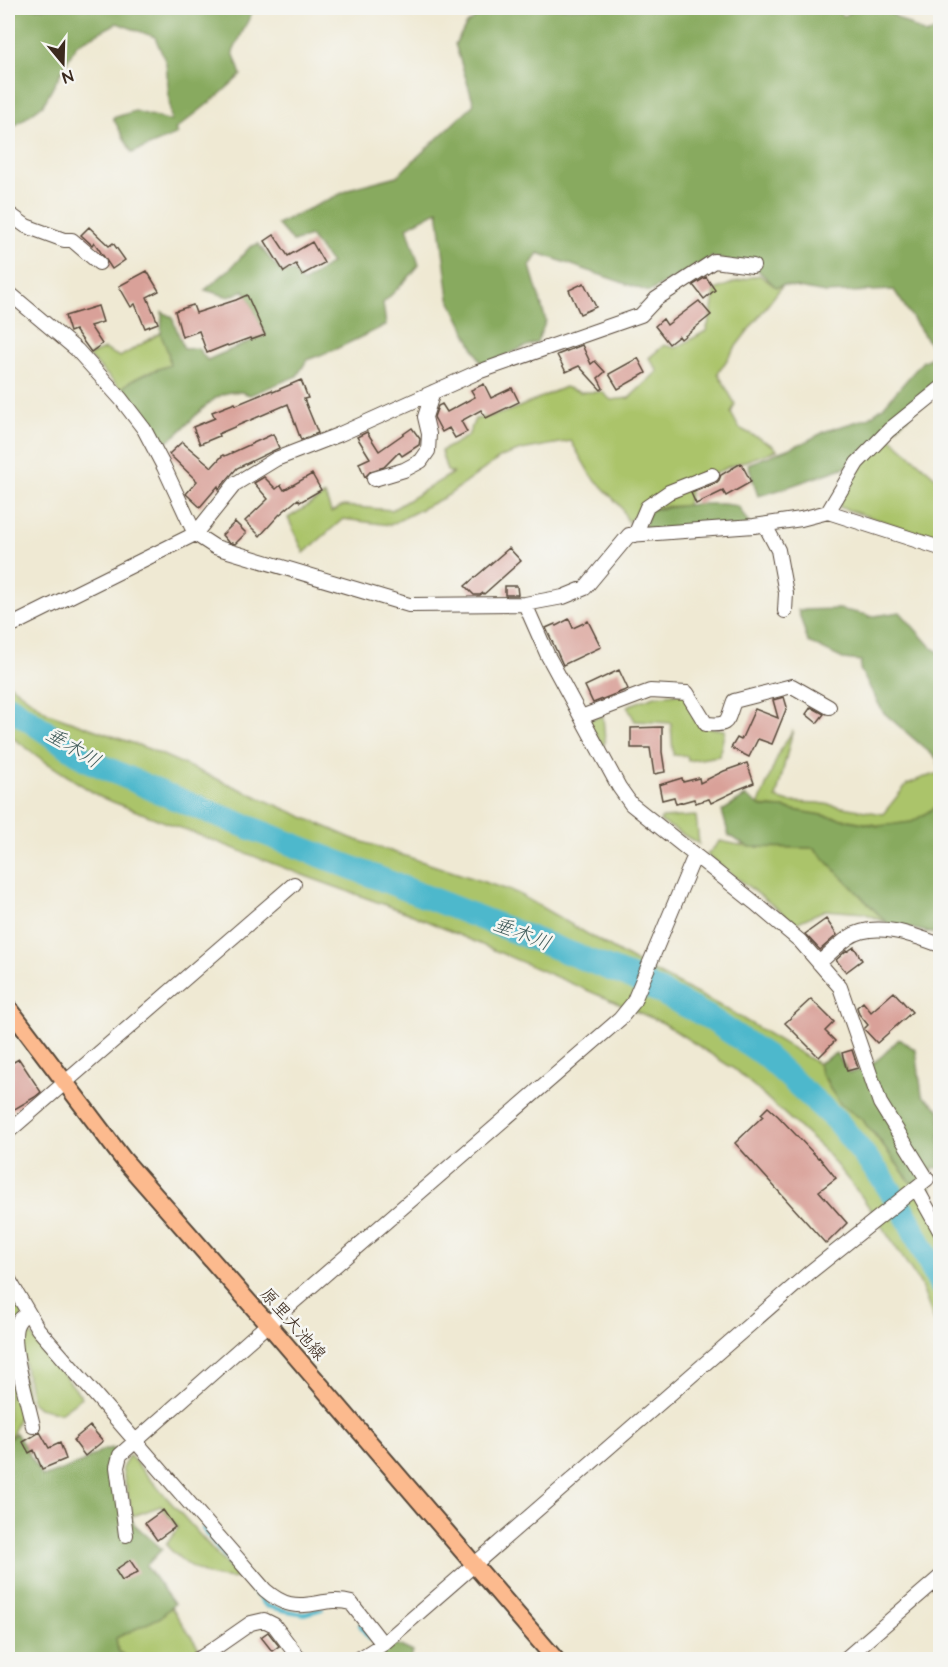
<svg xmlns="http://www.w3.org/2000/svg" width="948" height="1667" font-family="'Architects Daughter','Klee One',sans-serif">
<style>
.green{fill:#abc46a;stroke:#737744;stroke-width:1.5}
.forest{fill:#88aa5e;stroke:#626a3e;stroke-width:1.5}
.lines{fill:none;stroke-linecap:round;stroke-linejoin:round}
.stream{stroke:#4eb8cc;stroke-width:4}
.river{stroke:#4eb8cc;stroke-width:24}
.building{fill:#d9a199}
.minor-casing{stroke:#564739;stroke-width:16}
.major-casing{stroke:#564739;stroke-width:20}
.minor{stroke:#fff;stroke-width:14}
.major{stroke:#fcba8e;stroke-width:16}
.labels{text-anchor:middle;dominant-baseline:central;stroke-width:5;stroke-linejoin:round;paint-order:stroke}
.street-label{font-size:18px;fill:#3b2a1e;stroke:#f6f6f2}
.water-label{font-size:20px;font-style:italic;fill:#425c5b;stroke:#f6f6f2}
</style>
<rect width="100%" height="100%" fill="#f6f6f2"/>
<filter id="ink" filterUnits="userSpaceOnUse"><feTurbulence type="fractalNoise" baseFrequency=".0167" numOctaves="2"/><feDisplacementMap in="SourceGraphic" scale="12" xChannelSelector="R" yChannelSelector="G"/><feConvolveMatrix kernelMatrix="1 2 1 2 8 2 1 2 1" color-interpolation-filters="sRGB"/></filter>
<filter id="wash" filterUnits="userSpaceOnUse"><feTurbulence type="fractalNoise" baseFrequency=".008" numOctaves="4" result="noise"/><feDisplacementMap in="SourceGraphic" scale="24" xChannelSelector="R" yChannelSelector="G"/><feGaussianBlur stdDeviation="1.35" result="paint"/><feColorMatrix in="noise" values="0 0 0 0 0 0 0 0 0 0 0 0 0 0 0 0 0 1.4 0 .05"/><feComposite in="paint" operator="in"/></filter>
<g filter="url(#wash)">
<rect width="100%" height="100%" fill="#efe9d3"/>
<path class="green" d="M759,275L776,287L783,285L737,345L718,373L735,404L731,413L739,428L772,445L777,450L728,467L691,485L687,506C664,507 645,504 628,522L621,507L590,474L571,441L521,450L501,457L447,496L390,525L343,519L304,553L288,518L325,495L331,512L343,506L392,510L453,473L447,471L441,451L468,436L475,419C507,416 535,399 565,387L580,392H602L611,400L629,398L658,371L649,358L664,345L676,348L706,331L711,315L715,290L738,281Z
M162,332L168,352L170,365C151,372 135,376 121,389L88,356L104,349L120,357Z
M890,437L940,481V540L839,507L848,478Z
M8,683L48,713L149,749L351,838L517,893L634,961L728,1010L817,1063L830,1089L863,1120L928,1205L940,1227V1336L920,1283L862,1197L824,1150L737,1071L663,1023L408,913L308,877L100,797L44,761L8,734Z
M687,693L703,727L725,730L719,756L688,761L687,756L673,755L671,723L635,721L627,706L655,696Z
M603,716L605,742L603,746L586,720Z
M793,730L776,798L789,802L819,803L883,814L907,784L922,778L940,773V802L934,811L912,822L882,826L783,808L758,806L779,753Z
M696,816L699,844L660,821L662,818Z
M720,841L749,847L814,848L887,923L864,913L825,910L796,923L707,855Z
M8,1280L24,1312L16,1328L28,1406L20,1413L13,1433L8,1439Z
M26,1329L82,1397L60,1413L39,1408L32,1402L20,1341Z
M129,1455L238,1578C209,1581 185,1566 166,1545L178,1528L161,1506L133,1516L122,1468Z
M171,1607L199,1648L192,1659H129L118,1651L116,1638L161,1617Z"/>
<path class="forest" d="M8,8H254L233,52L241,75L219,95L175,130L178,134L132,153L113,118L135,111L171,121L166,63L155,37L117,23L77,44L43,105L8,131Z
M480,8H834L843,16L859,8H882L926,35L940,28V388L857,463L779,490L758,496L748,464L803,443L826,431L868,418L883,407L923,361L937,355L894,290L825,293L783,285L776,287L753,266L712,257L649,292L538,253L530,266L546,321L537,342L482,365L449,298L438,210L407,227L419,265L410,276L383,303L386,325L336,349L307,360L297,376L250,395C217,380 195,421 173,437C169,441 162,443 157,446L121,389C135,376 151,372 170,365L168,352L161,335L162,312L172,317L184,349L198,348L207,360L265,335L244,290L229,297L205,290L232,267L250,247L258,244L281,272H294L303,283L331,263L310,236L293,242L277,224L355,187L397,176L474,104L455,44L467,24L474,19Z
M696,504H723L738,506L751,527L644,529L649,510Z
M839,609L868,615V617L900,612L931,647L940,653V768L937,764L938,758H936L883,712L860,669L861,661L843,659L808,642L798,610Z
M746,796L761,807L783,808L879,826L912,822L934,808L940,800V935L887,923L814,848L749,847L729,836L722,811Z
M899,1039L916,1050L922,1095L940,1110V1168H933L929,1207L876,1135L868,1128L863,1120L841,1105L830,1089L828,1082L821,1074L819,1063L836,1053L849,1073L866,1069L883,1055Z
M16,1433L43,1477L83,1462L102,1450L114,1448L112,1470L134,1524L162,1549L146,1566L174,1604L161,1617L116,1638L118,1651L129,1659H8V1440Z
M392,1642L413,1652L411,1659L362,1660Z"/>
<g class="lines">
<path class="stream" d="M203,1529L266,1606L287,1611L305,1614L322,1609
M360,1625L369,1639"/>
<path class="river" d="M8,706L88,760L164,794L633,978L708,1017L766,1056L837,1121L883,1179L908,1219L940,1284"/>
</g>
<g id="blocks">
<path class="building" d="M89,227L109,246L113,243L125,260L112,269L94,242L92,245L81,235Z
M274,235L288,256L312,242L324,263L302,275L296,264L284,272L265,241Z
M147,271L159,291L147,297L158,323L145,328L135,304L131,307L119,286Z
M706,277L715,290L704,299L693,285Z
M584,283L596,307L580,314L569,290Z
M247,295L265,335L251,340L250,338L228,346L227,345L207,353L199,331L182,337L175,311L193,305L196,313L236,300Z
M699,301L711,315L681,339L679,336L669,344L655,326L663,319L667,325Z
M98,306L103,322L90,326L102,344L91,352L75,330L70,332L65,316Z
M582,345L591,364L595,361L605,372L598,378L603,388L601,390L579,366L566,372L557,355Z
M638,358L646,373L618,389L609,374Z
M301,380L308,398L304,399L318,433L301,440L288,404L218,434L219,436L200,444L193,427L215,418L212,412L235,403L236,405L272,390L273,392Z
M484,384L491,398L512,388L519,402L486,418L481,410L461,421L467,432L455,438L449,428L442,432L434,417L438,406L442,404L447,412L475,397L471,390Z
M412,428L420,439L419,445L402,456L399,452L384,467L371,471L365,477L359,463L370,458L357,437L367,432L379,451Z
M273,434L279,448L237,468L219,489L218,486L200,507L186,494L197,481L169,454L182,442L212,467L223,455L225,456Z
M741,463L751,482L726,496L723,491L696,504L691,493L716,483L719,480L721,475Z
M312,474L321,490L300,502L298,499L279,515L260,536L245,521L268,499L254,483L264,477L276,489L281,485L284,490Z
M235,522L246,533L235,544L228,542L222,535Z
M509,548L521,561L484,594L483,593L480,595H474L465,586Z
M505,586H517L518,595H505Z
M569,619L573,628L588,621L601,647L563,665L546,628L555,624L556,626Z
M619,670L628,689L593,703L585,686Z
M784,697L787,707L772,744L758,739L749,757L731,748L737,738L741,740L755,709L778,718L773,700Z
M811,707L824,714L817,723L806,714Z
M662,727V752L665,772L654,774L650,748H631V728Z
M747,763L754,783L734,791V792L711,803L709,799L695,803L694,799L676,804L674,797L662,800L659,785L682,778L683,782L699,778L700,783L724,771Z
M826,919L837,935L820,950L805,934Z
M854,947L862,960L846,972L836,960L847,950L848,951Z
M894,992L912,1012L877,1043L864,1029L868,1025L859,1014L857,1007L863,1002L871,1012Z
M811,999L834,1022L825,1031L835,1041L819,1057L785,1023Z
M852,1050L858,1068L847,1071L842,1053Z
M19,1059L41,1092L35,1097L8,1113V1065Z
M768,1107L778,1116L818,1158L819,1157L836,1178L819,1191L847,1223L826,1244L735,1143L763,1116L761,1114Z
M90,1426L103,1441L85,1456L73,1440Z
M40,1432L49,1448L60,1443L66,1459L42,1469L34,1450L29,1453L23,1442Z
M163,1510L175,1527L157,1540L145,1523Z
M130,1560L138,1572L122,1581L115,1570Z
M268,1632L279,1646L272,1651L261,1637Z"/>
</g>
</g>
<g filter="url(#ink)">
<use href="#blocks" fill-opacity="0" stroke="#564739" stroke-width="1.5"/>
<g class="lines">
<defs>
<path id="minor" d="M8,213L26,226L64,240H72L99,263
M8,292L77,350L121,399L144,429L164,467L195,534L215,547L409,605L525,604L563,597L585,588L629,535L754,526L801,519L828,512L940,548
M374,479L404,470L421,461L428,451L429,434L425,417L433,392
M828,512L857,463L889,430L940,389
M765,525L778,550L786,593L785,611
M635,535L647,507L669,492L712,475
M8,627L195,534L235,484L276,459L338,435L478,372L641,315L656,299L714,261L753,266
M581,717L650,691L687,693L706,724C730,726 726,722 734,701L792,686L829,707
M819,963C828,955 838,945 848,938C874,920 914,935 940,945
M8,1132L294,884
M916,1188L940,1231
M8,1278L38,1329L265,1590C272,1596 280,1602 290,1604C311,1609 328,1596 351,1603L383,1644
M28,1313C22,1317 18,1320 16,1327C11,1348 28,1403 33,1426
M126,1535L117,1467L120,1455L268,1324L620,1019L633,1003L695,855
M196,1660L202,1657L251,1623L264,1620L274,1625L298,1657L301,1660
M355,1660L362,1657L383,1644L809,1273L927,1179L880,1103L840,987L800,941L755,903L631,804L619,787L548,656L525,604
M844,1660L940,1577"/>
<path id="major" d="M8,1007L123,1159L268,1324L556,1660"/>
</defs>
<use href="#minor" class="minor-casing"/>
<use href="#major" class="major-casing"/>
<use href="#minor" class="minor"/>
<use href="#major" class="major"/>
</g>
</g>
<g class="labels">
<g class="street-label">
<text transform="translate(293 1324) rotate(49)">原里大池線</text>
</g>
<g class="water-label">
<text transform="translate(73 748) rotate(31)">垂木川</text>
<text transform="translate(522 934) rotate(21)">垂木川</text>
</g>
</g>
<rect width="948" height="1667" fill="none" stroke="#f6f6f2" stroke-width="30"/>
<g transform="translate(63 63) rotate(161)" stroke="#f6f6f2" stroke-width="4.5" paint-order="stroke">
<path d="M0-4.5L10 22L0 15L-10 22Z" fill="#3b2a1e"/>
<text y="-9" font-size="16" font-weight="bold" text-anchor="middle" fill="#3b2a1e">N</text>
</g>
</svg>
